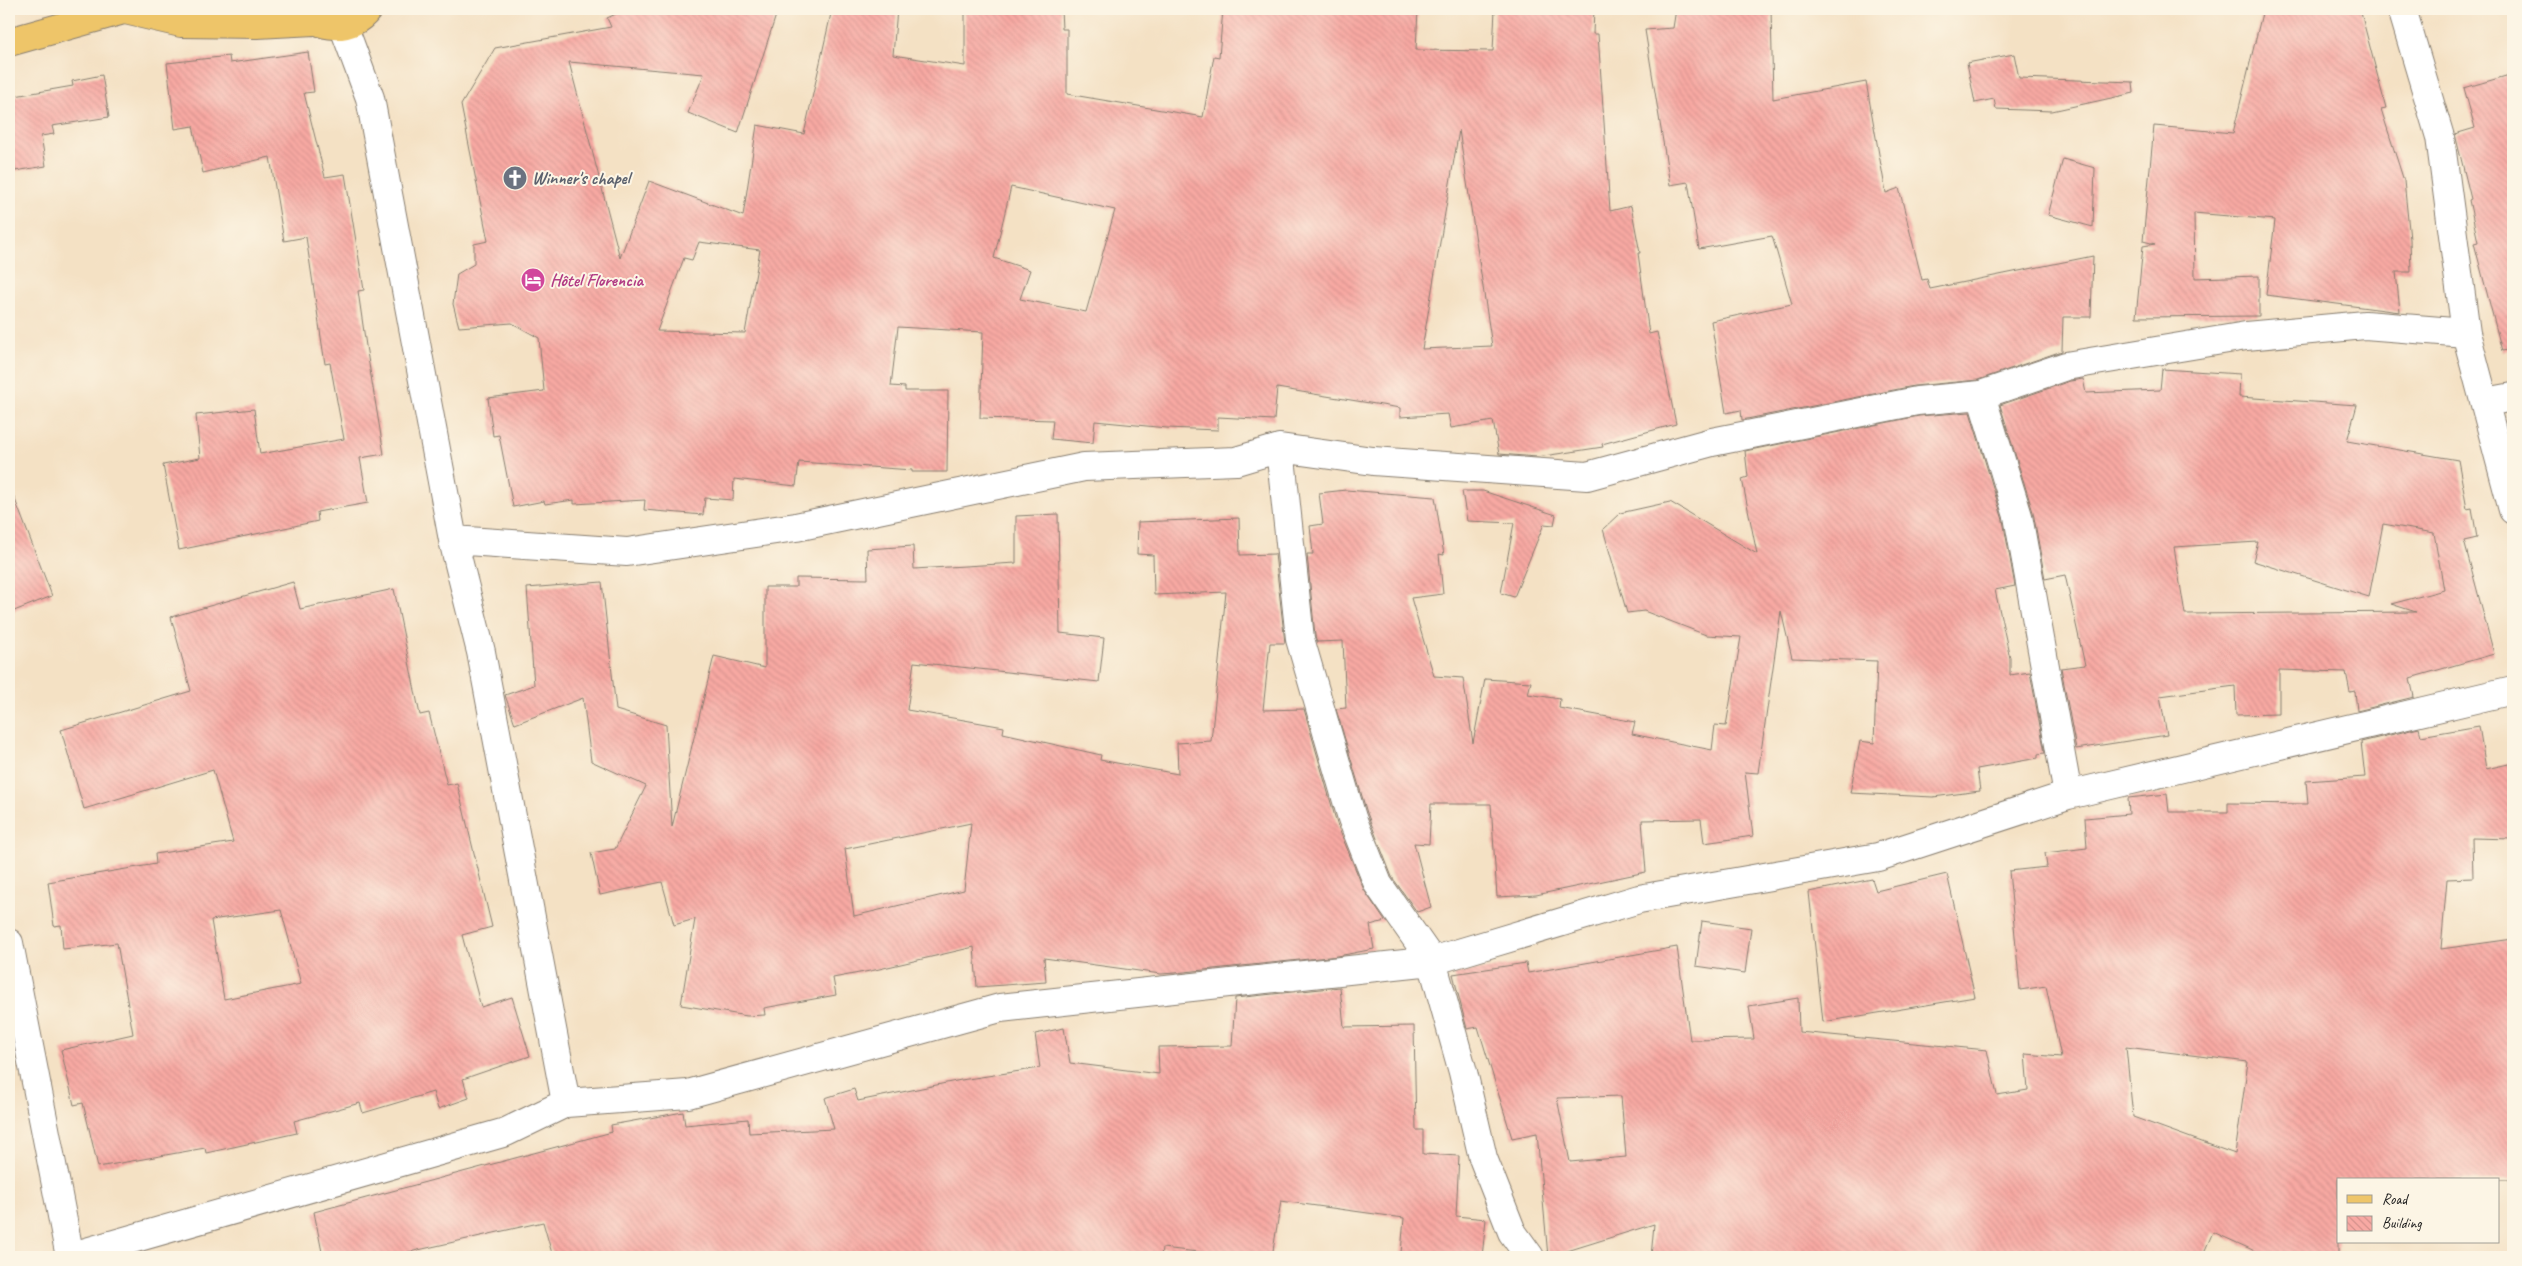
<svg xmlns="http://www.w3.org/2000/svg" width="2522" height="1266" font-family="Caveat,sans-serif">
<style>
.building{fill:url(#building-back-hatch);fill-rule:evenodd}
.lines{fill:none;stroke-linecap:round;stroke-linejoin:round}
.minor-casing{stroke:#887e70;stroke-width:30}
.major-casing{stroke:#887e70;stroke-width:30}
.minor{stroke:#fff;stroke-width:28}
.major{stroke:#eec569;stroke-width:28}
.labels{text-anchor:middle;dominant-baseline:central;stroke-width:4;stroke-linejoin:round;paint-order:stroke}
.worship-label{font-size:18px;font-weight:bold;fill:#5b616d;stroke:#fcf5e5;text-anchor:start}
.hotel-label{font-size:18px;font-weight:bold;fill:#b23c85;stroke:#fcf5e5;text-anchor:start}
</style>
<defs>
<pattern id="building-back-hatch" width="6" height="6" patternUnits="userSpaceOnUse" patternTransform="scale(1.25)"><rect width="6" height="6" fill="#f8a9a3"/><path d="M-1 5l2 2M0 0l6 6M5-1l2 2" fill="none" stroke="#d4918c"/></pattern>
</defs>
<rect width="100%" height="100%" fill="#fcf5e5"/>
<filter id="ink" filterUnits="userSpaceOnUse"><feTurbulence type="fractalNoise" baseFrequency=".02" numOctaves="2"/><feDisplacementMap in="SourceGraphic" scale="10" xChannelSelector="R" yChannelSelector="G"/><feConvolveMatrix kernelMatrix="1 2 1 2 8 2 1 2 1" color-interpolation-filters="sRGB"/></filter>
<filter id="wash" filterUnits="userSpaceOnUse"><feTurbulence type="fractalNoise" baseFrequency=".0096" numOctaves="4" result="noise"/><feDisplacementMap in="SourceGraphic" scale="20" xChannelSelector="R" yChannelSelector="G"/><feGaussianBlur stdDeviation="1.12" result="paint"/><feColorMatrix in="noise" values="0 0 0 0 0 0 0 0 0 0 0 0 0 0 0 0 0 1.4 0 .05"/><feComposite in="paint" operator="in"/></filter>
<g filter="url(#wash)">
<rect width="100%" height="100%" fill="#f4e1c4"/>
<g id="blocks">
<path class="building" d="M627,9H778L738,133L688,113L704,74L569,62L620,258L649,181L743,216L757,125L804,134L832,9H897L893,55L965,66V9H1061L1062,29H1067V94L1203,117L1214,56L1219,57L1223,9H1418L1416,50L1493,51L1495,9H1594L1593,34H1598L1610,211L1631,206L1640,253H1638L1649,334L1657,332L1676,424L1602,444L1603,447L1537,457L1499,454L1493,421L1451,428L1448,414L1400,417V408L1277,388L1274,420L1218,417V430L1167,428L1095,421L1093,443L1051,439L1053,420L980,418L983,332L898,327L891,386L905,387V391H948L947,472H912V470L799,462L796,486L734,479L733,500L705,498L703,515L644,510L645,500L574,504V500L545,504L544,501L513,507L499,435L493,436L488,398L544,391L539,338L512,323L459,327L453,304L457,274L474,264V244L488,241L461,105L495,48L611,27L607,18ZM1459,130L1492,346L1422,349ZM1011,187L1115,210L1086,312L1020,299L1030,270L994,258ZM699,242L760,250L745,333L657,331L684,258L692,260Z
M1676,9H1771L1773,99L1866,82L1886,193L1899,188L1922,280L1927,279L1930,289L2093,256L2091,317H2063L2062,351L1978,380L1914,386L1742,420L1741,410L1726,413L1711,321L1792,304L1772,236L1699,249L1688,182L1670,185L1645,30L1673,28Z
M2263,9H2360L2386,108L2381,109L2404,181L2410,239L2411,272H2396L2400,312L2266,295L2275,220L2194,213L2195,278L2259,276V316L2136,317L2143,246L2155,244L2143,241L2154,126L2233,133Z
M308,52L314,92L304,93L325,177L345,174L364,290L358,291L366,346L384,454L360,458L368,503L317,512L318,521L179,550L163,465L200,458L196,415L254,409L260,454L344,439L330,363L325,364L306,237L284,241L270,157L203,173L193,126L175,129L167,63L229,56L230,63Z
M2014,54L2019,78L2133,82L2134,93L2052,111L1996,109L1994,99L1975,103L1967,63Z
M2513,74V349L2502,351L2474,243L2478,242L2469,200L2471,199L2455,134L2475,128L2464,88Z
M102,75L109,117L52,126L54,134L41,136L46,166L15,171L9,131V97L73,86L72,81Z
M2063,159L2095,168L2093,227L2048,215Z
M2162,369L2240,374L2239,397L2357,405L2347,441L2458,460L2467,509L2472,508L2477,538L2464,541L2494,654L2410,678L2414,697L2357,711L2355,691L2350,692L2346,672L2279,670V714L2236,715L2235,686L2160,696L2167,735L2076,749L2061,668L2085,665L2065,575L2045,579L2033,512L2000,405L2070,381L2083,379L2086,393L2160,390ZM2383,524L2434,533L2444,590L2391,604L2416,612L2185,614L2174,547L2258,542L2253,561L2369,597Z
M1970,412L2003,520L2015,586L1995,590L2010,658V675L2030,672L2045,753L2038,754V758L1977,769L1980,791L1933,797L1850,793L1860,741L1874,743L1877,661L1792,658L1781,611L1758,773L1745,772L1753,836L1704,843L1701,819L1642,820L1646,872L1536,895L1497,897L1491,804H1431L1429,844L1414,843L1431,907L1417,912L1392,877L1367,813L1336,709L1346,708L1343,641L1317,642L1315,636L1307,554H1313L1310,526L1323,524L1319,493L1346,490L1435,497L1444,555L1439,554L1443,594L1411,598L1434,676L1463,678L1473,743L1485,679L1531,682L1528,694L1560,699L1559,708L1635,722L1632,734L1712,750L1715,725L1726,726L1741,637L1706,635L1644,611L1627,613L1603,529L1620,513L1670,502L1757,554L1742,479L1748,477L1745,451L1919,416Z
M11,489L52,596L9,613V490Z
M1462,491H1483L1556,515L1554,525L1544,524L1514,597L1501,593L1514,523L1467,521Z
M1058,514L1060,633L1104,638L1099,682L914,662L907,710L1004,727L1003,733L1101,755L1100,760L1178,774L1177,743L1211,741L1226,592L1154,595L1153,555L1137,554L1138,522L1239,518L1240,555L1275,554L1285,643H1270L1263,710L1304,709L1337,824L1364,890L1385,921L1370,925L1374,949L1338,956L1175,973L1161,974L1044,958L1046,982L977,987L974,947L875,970L833,978L836,995L764,1008L765,1015L747,1016L681,1005L695,919L674,925L662,882L600,895L591,853L615,849L646,786L591,761L583,698L515,724L505,695L534,685L527,588L602,582L616,710L666,725L672,827L714,656L765,668V587H796V578L868,579L867,549L913,546L914,569L1016,563V516ZM971,823L964,890L854,916L845,849Z
M293,582L300,609L394,589L420,715L429,713L447,785L457,783L492,927L462,935L481,1007L512,997L530,1056L463,1079L469,1098L438,1109L433,1092L363,1113L360,1103L294,1121L297,1133L206,1153L205,1148L98,1167L83,1103L74,1105L61,1050L133,1034L117,943L63,949L61,925L54,926L48,882L156,864L155,854L233,842L213,770L84,809L61,730L191,691L171,617ZM281,910L301,984L224,999L211,920Z
M2479,726L2486,769L2513,763V839L2472,838L2473,878L2447,879L2441,949L2513,939V1180L2338,1179V1257H2268L2213,1232L2202,1257H1651L1654,1224L1548,1257L1537,1133L1512,1138L1478,1027L1467,1029L1453,974L1526,963L1528,973L1677,947L1690,1040L1754,1039L1749,1006L1798,998L1799,1032L1987,1050L1997,1095L2028,1090L2025,1054L2061,1057L2046,986L2020,990L2009,871L2047,867L2045,853L2087,848L2085,818L2129,814L2128,798L2167,794L2169,812H2228V803L2308,804L2306,781L2365,777L2361,742L2419,728L2421,736ZM2126,1047L2248,1062L2235,1154L2133,1117ZM1621,1096L1626,1157L1570,1162L1557,1098Z
M1947,874L1975,997L1823,1022L1809,892L1872,879L1876,891Z
M1702,921L1751,928L1745,973L1696,966Z
M1340,987L1344,1027L1414,1026L1416,1130H1423V1154L1459,1156L1456,1216L1486,1219L1482,1257L1401,1253L1404,1218L1281,1201L1272,1257H1243L1162,1248L1161,1257H553L543,1222L387,1257H323L314,1212L612,1132L611,1125L683,1112L685,1125L748,1119L749,1133L834,1129L825,1098L854,1089L858,1101L961,1080L1040,1068L1035,1034L1064,1028L1070,1063L1159,1074L1158,1047L1232,1046L1235,998Z"/>
</g>
</g>
<g filter="url(#ink)">
<use href="#blocks" fill-opacity="0" stroke="#887e70" stroke-width="1"/>
<g class="lines">
<defs>
<path id="minor" d="M2402,9L2440,137L2466,333L2513,510
M343,25L370,98L453,540L481,652L566,1103
M1981,395L2018,516L2068,795
M2486,402L2513,397
M1280,448L1300,639L1352,818L1378,884L1432,961L1463,1072L1483,1158L1512,1232L1530,1257
M453,540L627,552L796,527L1084,467L1236,461L1280,448L1373,461L1587,476L1712,442L1917,401L1981,395L2066,366L2246,336L2365,325L2466,333
M9,943L70,1257
M69,1257L506,1132L566,1103L688,1094L1000,1008L1432,961L1639,899L1878,857L2068,795L2513,690"/>
<path id="major" d="M301,9C319,29 351,32 368,9
M125,10L181,23L257,24L314,21
M9,42L127,9"/>
</defs>
<use href="#minor" class="minor-casing"/>
<use href="#major" class="major-casing"/>
<use href="#minor" class="minor"/>
<use href="#major" class="major"/>
</g>
</g>
<defs>
<symbol id="church-disc" viewBox="-11 -11 22 22"><circle r="9.5" fill="#6b7280" stroke="#fcf5e5"/><path d="M-1.2-6h2.4v3.5h3.3v2.4h-3.3V6h-2.4V-.1h-3.3v-2.4h3.3Z" fill="#fff"/></symbol>
<symbol id="hotel-disc" viewBox="-11 -11 22 22"><circle r="9.5" fill="#d1479c" stroke="#fcf5e5"/><path d="M-6-4.5h1.5V1H6V5H4.5V3h-9V5H-6ZM-4 0a1.8 1.8 0 1 1 3.6 0ZM.5 0V-2.5h3Q6-2.5 6 0Z" fill="#fff"/></symbol>
</defs>
<g fill-rule="evenodd">
<use href="#church-disc" x="501" y="164" width="28" height="28"/>
<use href="#hotel-disc" x="519" y="266" width="28" height="28"/>
</g>
<g class="labels">
<g class="worship-label">
<text x="532" y="178">Winner's chapel</text>
</g>
<g class="hotel-label">
<text x="550" y="280">Hôtel Florencia</text>
</g>
</g>
<rect width="2522" height="1266" fill="none" stroke="#fcf5e5" stroke-width="30"/>
<rect x="2337" y="1178" width="162" height="65" fill="#fcf5e5" stroke="#a29e95"/>
<rect x="2347" y="1195" width="25" height="8" fill="#eec569" stroke="#a29e95"/>
<text x="2382" y="1204" font-size="15" fill="#1c1c1c">Road</text>
<rect x="2347" y="1216" width="25" height="15" fill="url(#building-back-hatch)" stroke="#a29e95"/>
<text x="2382" y="1228" font-size="15" fill="#1c1c1c">Building</text>
</svg>
